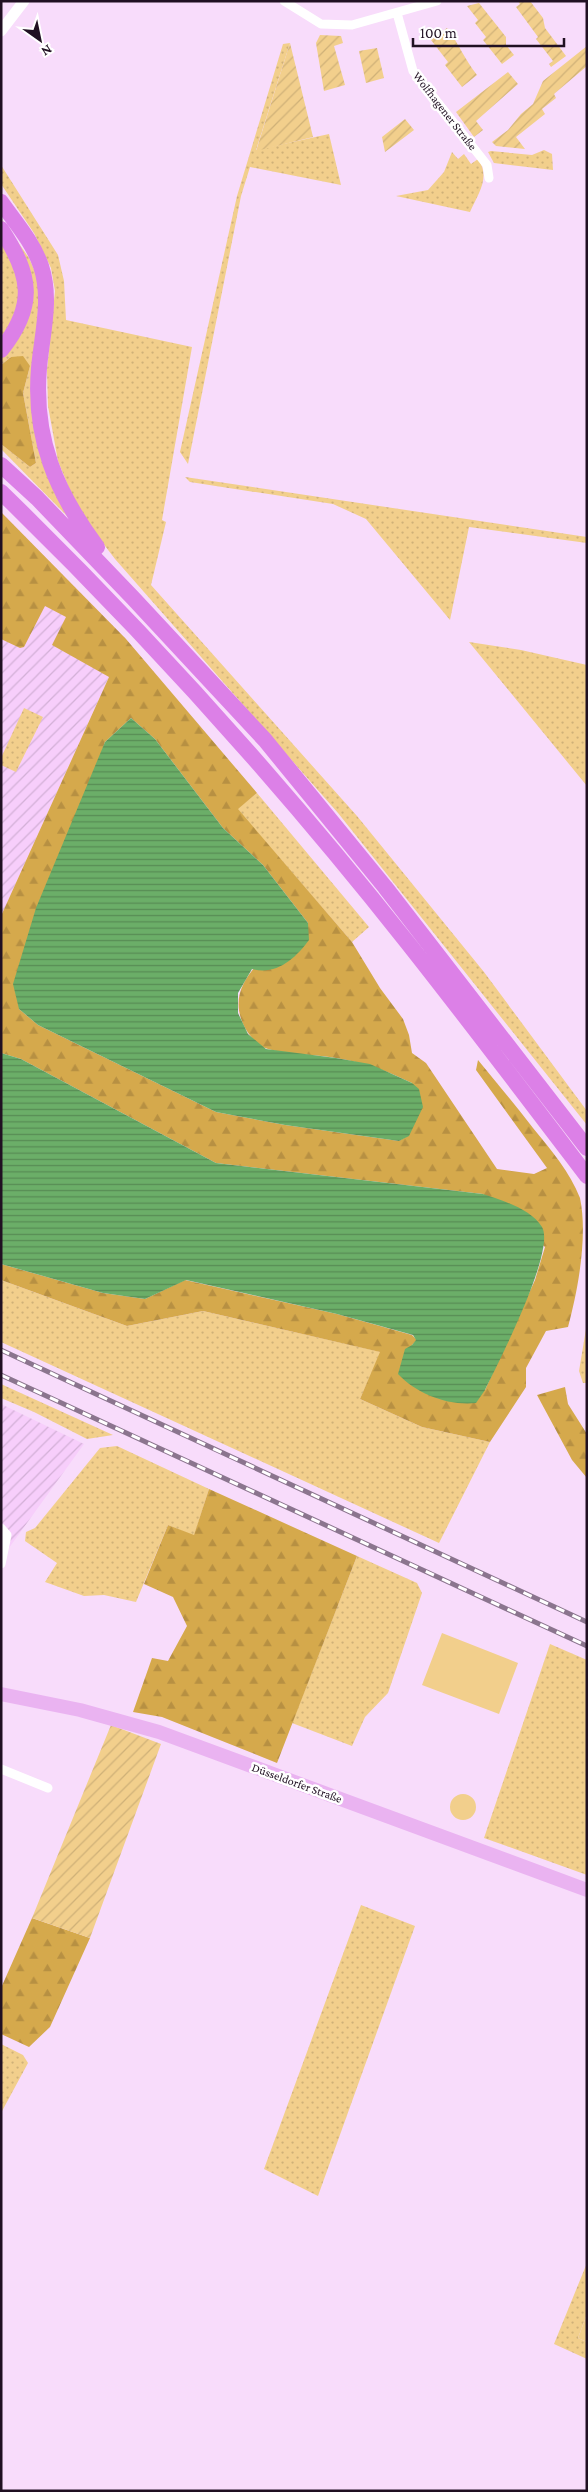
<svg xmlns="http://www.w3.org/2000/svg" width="588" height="2492" font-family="'Crimson Pro',serif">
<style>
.industrial{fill:url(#industrial-furrows)}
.grass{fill:url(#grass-dots)}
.forest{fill:url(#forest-firs);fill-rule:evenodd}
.park{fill:#f2cf8c}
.garden{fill:url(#garden-furrows)}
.water{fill:url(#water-rules)}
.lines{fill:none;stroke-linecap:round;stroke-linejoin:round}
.minor{stroke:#fff;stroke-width:9}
.tertiary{stroke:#fff;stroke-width:11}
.primary{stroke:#eab3f1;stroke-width:14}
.motorway{stroke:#dc80e7;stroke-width:16}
.rail-casing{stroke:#8b758e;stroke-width:5}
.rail{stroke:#fff;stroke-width:3;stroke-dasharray:9;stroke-linecap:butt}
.labels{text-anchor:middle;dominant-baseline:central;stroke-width:5;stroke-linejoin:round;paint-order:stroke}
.street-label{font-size:12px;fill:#201022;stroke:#fff}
</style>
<defs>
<pattern id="industrial-furrows" width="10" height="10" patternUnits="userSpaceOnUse" patternTransform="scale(1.25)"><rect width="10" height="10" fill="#f7cefb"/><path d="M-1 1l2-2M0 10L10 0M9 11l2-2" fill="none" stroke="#d3b0d7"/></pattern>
<pattern id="grass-dots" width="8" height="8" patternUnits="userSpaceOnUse" patternTransform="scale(1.25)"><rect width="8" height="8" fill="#f2cf8c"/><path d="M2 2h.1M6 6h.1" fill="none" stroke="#cfb178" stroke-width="1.8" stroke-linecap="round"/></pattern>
<pattern id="forest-firs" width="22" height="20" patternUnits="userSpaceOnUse" patternTransform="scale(1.25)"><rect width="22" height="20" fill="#d5a94c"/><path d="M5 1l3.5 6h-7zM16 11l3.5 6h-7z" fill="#b79042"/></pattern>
<pattern id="garden-furrows" width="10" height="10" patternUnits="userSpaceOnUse" patternTransform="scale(1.25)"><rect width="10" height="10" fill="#f2cf8c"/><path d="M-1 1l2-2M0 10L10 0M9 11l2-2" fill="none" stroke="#cfb178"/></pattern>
<pattern id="water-rules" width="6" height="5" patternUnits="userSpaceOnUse" patternTransform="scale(1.25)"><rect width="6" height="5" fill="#6bae68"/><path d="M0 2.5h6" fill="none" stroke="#588c55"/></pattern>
</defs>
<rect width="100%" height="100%" fill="#f8dcfb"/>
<path class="industrial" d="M1,512L126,639L1,916Z
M1,1404L84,1444L1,1559Z"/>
<path class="grass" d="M290,43L256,150L329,134L341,185L250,167L241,196L188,464L180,452L237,196L283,44Z
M544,150L552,154L553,170L494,163L488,152L491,151L532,155Z
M452,152L458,159L464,154L471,164L478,159C491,177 478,194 470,212L396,196L428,190L444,172Z
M1,165L58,255L64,281L66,320L192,347L162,520L166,522L151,585L357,816L484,972L587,1111V1125L338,813L115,559L86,521L71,493L58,461L48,406L47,370L55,291L51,268L34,233L1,184Z
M1,218L29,258L40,283L34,365L69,518L1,449V444L30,467L36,463L23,393L30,366L11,357L1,365V357L26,324L8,230Z
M1,241L14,262L21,304L1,343Z
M185,477L587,537V543L469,527L450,620L366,519L333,504L190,482Z
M469,642L521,650L587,665V786Z
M24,708L43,717L16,772L1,765V758Z
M257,793L369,927L352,942L237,809Z
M1,1280L127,1326L203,1311L381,1352L360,1399L422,1427L490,1442L439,1543L1,1342Z
M587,1323V1383H583L579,1371Z
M1,1384L113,1435L87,1439L34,1412L1,1398Z
M117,1446L209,1489L194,1536L168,1525L136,1602L104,1595L84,1596L45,1582L57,1563L25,1541L26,1532L35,1528L100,1448Z
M357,1556L417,1583L422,1593L388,1693L365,1717L352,1746L292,1723Z
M550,1644L587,1660V1875L484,1838Z
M361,1905L415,1926L318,2196L264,2169Z
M1,2044L23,2055L28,2063L1,2113Z
M587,2263V2314L578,2338L587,2342V2359L554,2344Z"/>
<path class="forest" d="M23,356L30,366L23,393L36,463L30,467L1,444V365L11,357Z
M1,512L126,639L257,793L238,809L352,942L380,988L403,1019L409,1035L412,1053L426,1063L497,1169L534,1174L547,1168L476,1070L478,1060C497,1083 515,1105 533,1128C551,1150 570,1172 580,1198C588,1236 578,1290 568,1327L546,1331L526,1368V1387L490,1442L422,1427L360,1399L380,1352L203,1311L127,1326L1,1280V1264L103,1293L145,1299L185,1280L337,1314L412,1335L417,1340L412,1345L485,1390L535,1280L545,1247L483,1194L216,1163L21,1059L1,1053V916L109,677L52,645L66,617L45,606L24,647L20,648L1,639ZM131,718L155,739L223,828L263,865L308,923C276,949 221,979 244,1026C248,1034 258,1047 268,1049C289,1055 314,1054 336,1058C363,1062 387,1071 412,1083L409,1135L399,1141L285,1125L216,1112L38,1025L19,1009L105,742Z
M565,1387L568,1404L587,1434V1478L572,1460L537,1395Z
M209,1489L357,1556L277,1763L162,1717L133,1712L152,1658L168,1661L187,1626L173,1597L144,1584L168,1525L194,1535Z
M32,1918L90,1938L50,2027L29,2047L1,2034V1988Z"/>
<path class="park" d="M442,1633L518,1663L499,1714L422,1685Z
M450 1807a13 13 0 1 1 26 0a13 13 0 1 1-26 0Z
M587,2314V2342L578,2338Z"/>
<path class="garden" d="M518,1H530L543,18L545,28L566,56L551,67L549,64L553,61L536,39L538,37L516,7L520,4Z
M479,3L506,37V45L514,55L502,64L483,40L486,37L475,23L478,20L467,6Z
M447,28C459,44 465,60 477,75L462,87L445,65L448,62L431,40Z
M320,35L341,36L343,43L334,46L345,85L324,91L316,43Z
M290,43L313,137L256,151Z
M587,46V66L554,94L556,98L542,109L545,114L516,137L525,149L496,146L492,142L508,130L521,114L533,104L543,81Z
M377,48L384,78L366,83L359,51Z
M508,72L518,84L476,121L483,130L474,137L456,112Z
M405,119L414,130L385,152L382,137Z
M111,1725L161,1744L90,1938L32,1918Z"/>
<path class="water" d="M131,718L155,739L223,828L263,865L308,923L309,940C296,958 276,976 252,969L238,993V1013L248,1034L266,1049L336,1058L370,1064L412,1083L419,1089L423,1107L409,1136L399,1141L285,1125L216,1112L38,1025L19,1009L13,984L36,908L105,742Z
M1,1053L21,1059L216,1163L483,1194C501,1200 531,1209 542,1227C556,1251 498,1363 485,1390L476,1403C448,1406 417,1394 398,1374L405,1349L412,1345L416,1340L413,1335L337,1314L186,1280L145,1299L103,1293L1,1264Z"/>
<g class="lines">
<path class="minor" d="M284,1L321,24L352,25L437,1
M397,13L413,71L487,165L489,178
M1,1528L7,1535L1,1564
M1,1769L48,1788"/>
<path class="tertiary" d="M1,31L24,1"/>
<path class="primary" d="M1,1694L80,1710L159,1732L587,1890"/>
<path class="motorway" d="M1,202C15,222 33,242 41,266C52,299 42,334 39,368C33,438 56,492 97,547
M1,229C31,275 37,305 1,350
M1,465L37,498L133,598L265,740L385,887L587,1148
M1,492C146,633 282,784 407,942C468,1019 527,1097 587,1176"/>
<defs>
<path id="rail" d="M1,1350L587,1622
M1,1375L587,1646"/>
</defs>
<use href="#rail" class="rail-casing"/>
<use href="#rail" class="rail"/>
</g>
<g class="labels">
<g class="street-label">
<text transform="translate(445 111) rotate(52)">Wolfhagener Straße</text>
<text transform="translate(297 1783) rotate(20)">Düsseldorfer Straße</text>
</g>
</g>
<rect width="588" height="2492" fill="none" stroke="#201022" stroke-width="5"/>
<g transform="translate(40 40) rotate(147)" stroke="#ffffff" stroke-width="4" paint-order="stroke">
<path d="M0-4L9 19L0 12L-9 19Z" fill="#201022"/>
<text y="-8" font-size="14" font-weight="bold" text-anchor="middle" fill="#201022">N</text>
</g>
<path d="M413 38v8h151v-8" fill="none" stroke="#201022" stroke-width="2.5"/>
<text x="420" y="38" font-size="15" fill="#201022" stroke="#ffffff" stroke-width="4" paint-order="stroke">100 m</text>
</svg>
